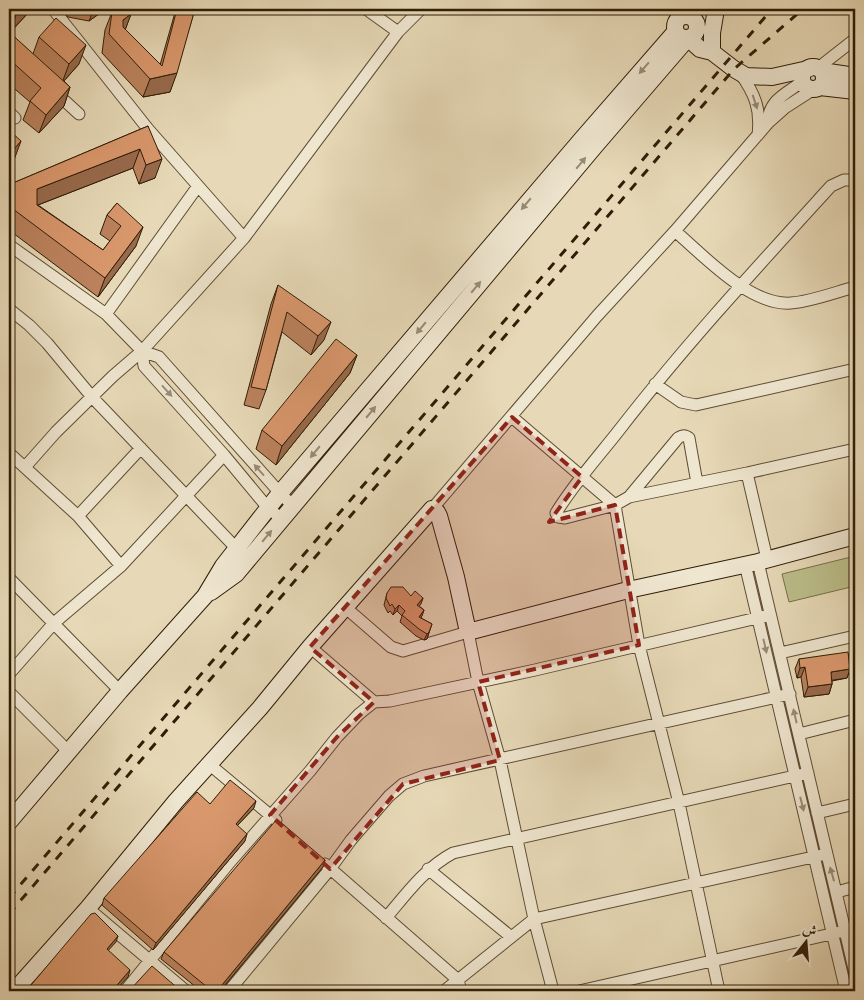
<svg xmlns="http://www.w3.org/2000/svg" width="864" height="1000" font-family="'Libre Caslon Text',Amiri,serif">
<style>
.green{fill:#bbbe8a;stroke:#756e48}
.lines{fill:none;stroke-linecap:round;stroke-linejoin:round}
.street-casing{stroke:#5d4c33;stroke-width:13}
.secondary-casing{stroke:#2f1d07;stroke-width:18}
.street{stroke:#efe6d0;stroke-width:11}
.secondary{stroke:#efe6d0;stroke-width:16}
.rail{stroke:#2f1d07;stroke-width:3;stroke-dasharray:9 9;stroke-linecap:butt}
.wall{fill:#bb825d;stroke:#2f1d07}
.shaded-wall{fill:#986a4c;stroke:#2f1d07}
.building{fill:#d9976c;stroke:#2f1d07}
.oneway{fill:#998c76}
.marked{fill:#8f2418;fill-opacity:0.2;stroke:#8f2418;stroke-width:4;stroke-dasharray:10 6;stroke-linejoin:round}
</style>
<rect width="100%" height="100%" fill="#e7d9b7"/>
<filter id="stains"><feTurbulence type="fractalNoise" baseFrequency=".004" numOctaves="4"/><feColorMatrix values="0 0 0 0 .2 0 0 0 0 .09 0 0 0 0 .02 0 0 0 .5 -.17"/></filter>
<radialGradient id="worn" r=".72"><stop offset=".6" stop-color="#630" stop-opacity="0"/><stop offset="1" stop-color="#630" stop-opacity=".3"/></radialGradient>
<path class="green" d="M855,556V586L789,602L782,574Z"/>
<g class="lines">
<defs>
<path id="street" d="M53,9L148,129L244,238
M366,9L398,32
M818,68L855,39
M740,73C755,94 761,109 758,135
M54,91L79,114
M9,112L15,118
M768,123C768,100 786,94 803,81
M675,231C704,256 750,306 791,303C810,302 836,292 855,287
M9,245L106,314L142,351L159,357L280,493L292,505
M9,309L29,325L47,343L92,397L236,548
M106,314L198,186
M142,351L144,366L224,455L268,508L282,519
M655,384L681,402L696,405L855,369
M512,417L615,505L639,645L679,803L719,991
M9,453L78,516L121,566L54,623L9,674
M25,467L56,432L113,376L142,351L244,238L398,32L421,9
M747,473L855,449
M629,497L678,438C683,435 685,435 689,438L697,483
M432,509L597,316L675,231L768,123L786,107L814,89
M78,516L141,448
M767,559L747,473L629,497L615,505L565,518L558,517L556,513C574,483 599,456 620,429C686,344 759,265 831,186L844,180H855
M758,562L855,973
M745,564L846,991
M121,566L224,455
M9,578L120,691
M346,608L391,647L403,651L468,632L478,682L500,760L534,919L553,991
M310,647L374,702
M780,653L855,636
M9,692L68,751
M799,734L855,720
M209,764L276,820
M817,813L855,804
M325,864L458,980L461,991
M428,869L510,936
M837,892L855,887
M90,910L186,991
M386,918C406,894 425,868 453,853L808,773
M125,991L230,862L310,771L337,737L359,714L374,702L390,701L535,670L770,615
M229,991L330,869L351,840L389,796L403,784L424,776L790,694
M444,991L534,919L822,855
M579,991L840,932"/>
<path id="secondary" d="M675 27a11 11 0 1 1 22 0a11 11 0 1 1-22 0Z
M712,52V33L716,9
M802 78a11 11 0 1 1 22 0a11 11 0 1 1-22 0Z
M822,71L855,76
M820,87L855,91
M211,592L236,574L595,146L688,38L700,49L712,52L734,69L746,76L772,77L808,69
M9,822L120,691L205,596L223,566L280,493L581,140L676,31
M14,991L88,908L176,801L260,708L310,647L432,509L437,512L439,516L456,577L468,632L628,590L758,562L855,536"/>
</defs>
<use href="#street" class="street-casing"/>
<use href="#secondary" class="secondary-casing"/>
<use href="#street" class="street"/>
<use href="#secondary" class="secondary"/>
<path class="rail" d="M9,898L772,9
M9,914L734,69L803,9"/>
</g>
<path class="wall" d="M9,9H29L28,13L10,33L33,54L39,37L79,64L64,81L70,87L64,106L39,133L23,120L30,102L9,84Z
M62,9H104L103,11L89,21L68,17Z
M176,9H195L170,92L143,97L102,53L105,30L112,12L131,14L125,30L160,65Z
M148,126L155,178L139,184L133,168L38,205L103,250L110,241L100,234L107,215L117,203L136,246L98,297L9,230V196L13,183Z
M278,285L324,340L311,355L282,332L266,390L259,409L244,405L271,304Z
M357,355L350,373L276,465L256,449L262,430Z
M387,593L423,598L419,606L424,610L421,618L432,624L427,639L424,640L416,636L400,622L402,616L397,611L393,615L390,611L388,613L384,605Z
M851,648H855V679L851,680L850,670L847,678L832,681V684L829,694L804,697L801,677L797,678L795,669L799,659L848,657Z
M210,804L254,808L237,826L245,841L153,950L102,905L104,898Z
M325,860L323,867L220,991H201L161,959L164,952Z"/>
<path class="shaded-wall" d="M21,9H29L28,13L9,33L16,15Z
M94,9H104L103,11L89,21Z
M131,14L124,33L116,39L123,20Z
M86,45L79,64L62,83L69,64Z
M177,73L170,92L143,97L150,79Z
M70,87L64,106L39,133L46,115Z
M21,141L14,160L9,166V155Z
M140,149L133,168L30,208L37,189Z
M162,159L155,178L139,184L146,165Z
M143,227L136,246L98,297L105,278Z
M331,322L324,340L311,355L318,336Z
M357,355L350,373L276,465L282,446Z
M423,598L421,604L415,611L417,605Z
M399,605L397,611L393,615L395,609Z
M424,610L422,616L416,623L419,617Z
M429,632L427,639L424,640L427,634Z
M805,667L801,677L797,678L800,668Z
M850,669L847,678L827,681L831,672Z
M854,670H855V679L851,680Z
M832,684L829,694L804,697L808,687Z
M256,801L254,808L233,830L236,824Z
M247,834L245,841L153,950L156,943Z
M325,860L323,867L220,991H217Z
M118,936L116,942L104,955L107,949Z
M130,970L128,977L115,991H112Z"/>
<path class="building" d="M10,9H21L16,15Z
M116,9H127L131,14L123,20V27L162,66L177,9H195L177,73L150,79L109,34L112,12Z
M56,18L86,45L69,64L39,37Z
M9,32L70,87L46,115L30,101L41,88L9,59Z
M148,126L162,159L146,165L140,149L37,189V205L103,250L121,226L107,215L117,203L143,227L105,278L13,209V183Z
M9,130L21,141L9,155Z
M278,285L331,322L318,336L287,312L266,390L251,387Z
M336,339L357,355L282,446L262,430Z
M391,587H403L411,596L415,591L423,598L417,605L424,610L419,617L432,624L429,632L427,634L419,629L402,615L405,611L399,605L395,609L392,604L390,606L386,598L387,593Z
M851,648H855V670H854Z
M848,652L850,669L831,672L832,684L808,687L805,667L800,668L799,659Z
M230,780L256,801L236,824L247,834L156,943L104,898L197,792L210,804Z
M277,819L325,860L217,991H212L164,952Z
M95,913L118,936L107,949L130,970L112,991H26L91,914Z
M152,966L181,991H129Z"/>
<defs><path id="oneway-solid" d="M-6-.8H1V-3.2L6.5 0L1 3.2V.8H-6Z" transform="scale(1.25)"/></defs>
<g class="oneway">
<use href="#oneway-solid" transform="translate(644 68) rotate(131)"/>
<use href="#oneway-solid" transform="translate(755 102) rotate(72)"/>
<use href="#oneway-solid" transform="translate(581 163) rotate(-50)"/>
<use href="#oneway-solid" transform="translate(526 204) rotate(130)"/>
<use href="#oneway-solid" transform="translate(476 287) rotate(-50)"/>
<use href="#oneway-solid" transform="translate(421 328) rotate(130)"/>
<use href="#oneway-solid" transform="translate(167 391) rotate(48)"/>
<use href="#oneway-solid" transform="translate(371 412) rotate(-50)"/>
<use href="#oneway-solid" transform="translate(315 452) rotate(130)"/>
<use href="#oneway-solid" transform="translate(259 470) rotate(-132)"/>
<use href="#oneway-solid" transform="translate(267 536) rotate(-50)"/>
<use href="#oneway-solid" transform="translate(765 646) rotate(77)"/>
<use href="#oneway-solid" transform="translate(795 716) rotate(-103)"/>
<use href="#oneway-solid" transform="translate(802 804) rotate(76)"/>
<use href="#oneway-solid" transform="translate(832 874) rotate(-106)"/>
</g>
<path class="marked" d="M512,417L582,477L549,522L615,505L639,645L478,682L500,760L403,784L330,869L270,815L337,737L374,702L310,647Z"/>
<rect width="864" height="1000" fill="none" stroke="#e7d9b7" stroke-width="30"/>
<rect x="10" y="10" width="844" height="980" fill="none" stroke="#2f1d07" stroke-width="2.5"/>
<rect x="15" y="15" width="834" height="970" fill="none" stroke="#2f1d07"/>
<g transform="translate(806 942) rotate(17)" stroke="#efe6d0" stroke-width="4" paint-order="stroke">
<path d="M0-4L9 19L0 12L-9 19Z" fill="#2f1d07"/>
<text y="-8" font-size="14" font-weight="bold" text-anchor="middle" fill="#2f1d07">ش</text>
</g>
<rect width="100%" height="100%" filter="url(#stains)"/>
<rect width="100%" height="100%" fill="url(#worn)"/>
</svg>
